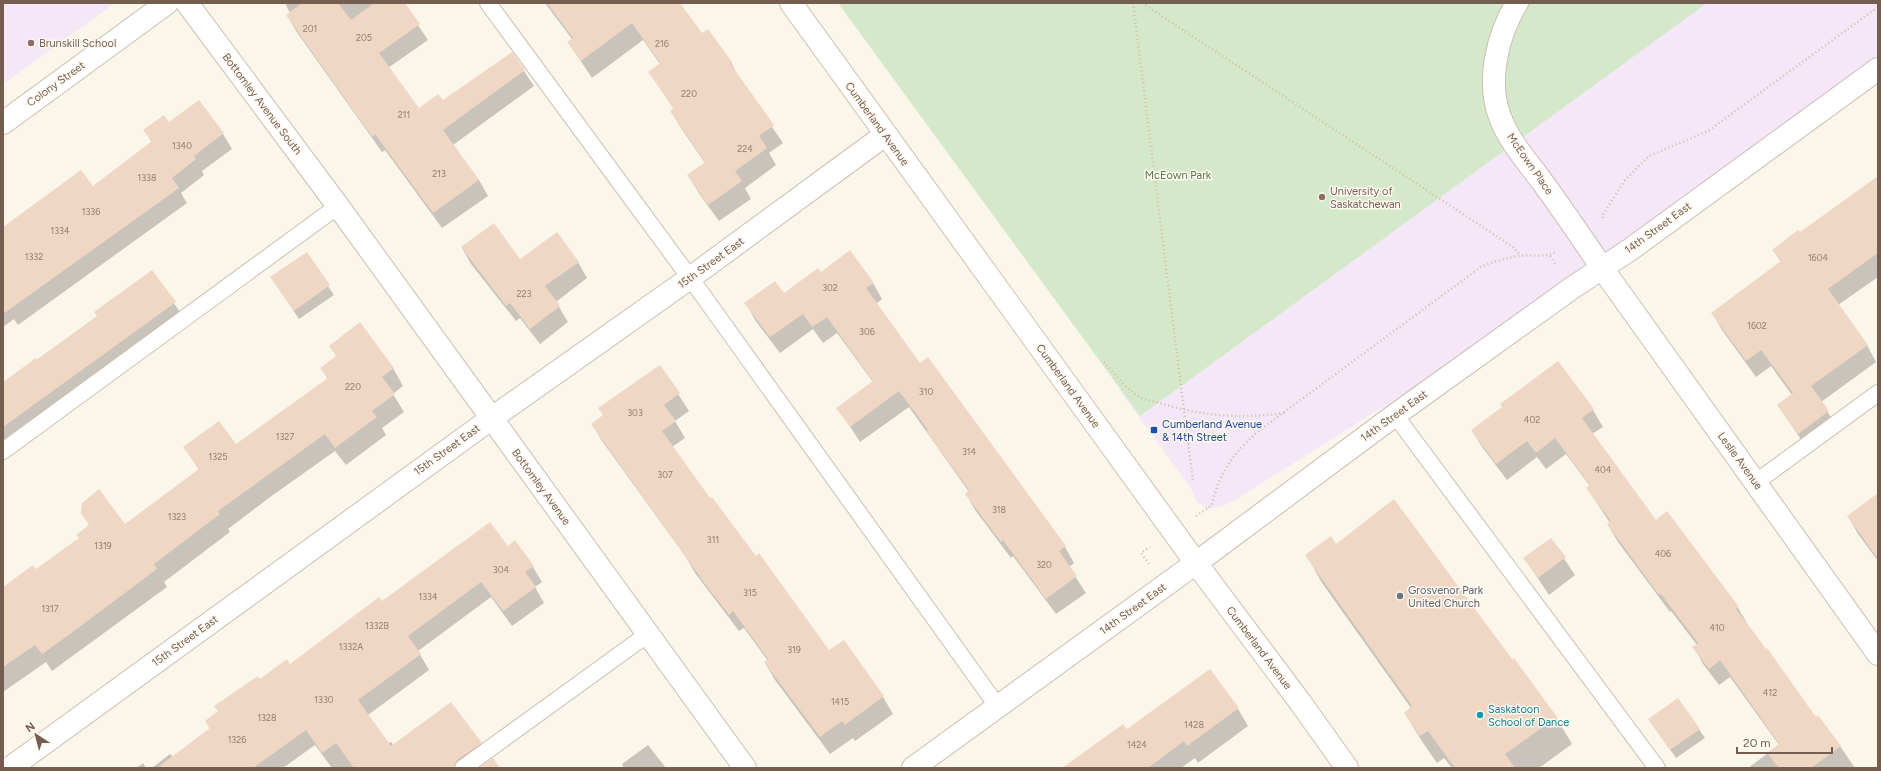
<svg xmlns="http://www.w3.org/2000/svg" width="1881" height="771" font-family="Figtree,sans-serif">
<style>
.education{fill:#f3e7f8}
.green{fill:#d4e9c9}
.shadow{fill:#0003}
.building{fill:#efd7c4}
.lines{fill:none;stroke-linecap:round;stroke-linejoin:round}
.service-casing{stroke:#cdbeb0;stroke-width:18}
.minor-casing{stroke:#cdbeb0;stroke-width:24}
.tertiary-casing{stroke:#cdbeb0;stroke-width:24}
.secondary-casing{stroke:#d0bfae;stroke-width:24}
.path{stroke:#d5bba6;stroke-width:2.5;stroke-dasharray:1 3;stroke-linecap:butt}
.service{stroke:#fff;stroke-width:16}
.minor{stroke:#fff;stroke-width:22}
.tertiary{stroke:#fff;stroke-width:22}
.secondary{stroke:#fff;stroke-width:22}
.education-dot{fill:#8d6e63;stroke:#fef9f1;stroke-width:1.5}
.transit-dot{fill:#1a4fb4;stroke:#fef9f1;stroke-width:1.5}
.worship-dot{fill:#6b7280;stroke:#fef9f1;stroke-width:1.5}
.culture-dot{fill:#0f9aa8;stroke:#fef9f1;stroke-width:1.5}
.labels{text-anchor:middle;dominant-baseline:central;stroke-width:3;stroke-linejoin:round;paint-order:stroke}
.number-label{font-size:9px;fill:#947c6c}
.education-label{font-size:11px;fill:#785e54;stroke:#fef9f1;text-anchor:start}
.street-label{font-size:11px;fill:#755e4f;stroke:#fef9f1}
.park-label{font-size:11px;fill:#547a47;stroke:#fef9f1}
.transit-label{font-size:11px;fill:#164399;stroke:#fef9f1;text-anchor:start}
.worship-label{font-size:11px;fill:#5b616d;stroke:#fef9f1;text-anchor:start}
.culture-label{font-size:11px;fill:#0d838f;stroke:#fef9f1;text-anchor:start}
</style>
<rect width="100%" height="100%" fill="#fbf6ea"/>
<path class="education" d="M3,3H115L3,84Z
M853,3H1878V69L1572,288L1235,500L1222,506L1208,509L1196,501L1191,488L1120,391L1112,362Z"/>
<path class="green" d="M838,3H1707L1140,416Z"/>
<path class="shadow" d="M285,3H403L428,40L388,68L419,109L442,102L512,53L534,86L453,145L479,180L488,196L442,228L385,150L382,152L296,31L287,15L290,13Z
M545,3H671L702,35L708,30L731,62L740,80L783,143L769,153L776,165L745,188L751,199L719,221L698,192L688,175L705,163L681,128L671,111L674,109L649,72L660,64L643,40L592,78L568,42L572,39Z
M199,102L223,134L232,149L202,171L204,175L181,193L187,203L18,325L14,319L3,327V237L92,187L152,143L145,130L169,124Z
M1878,177V277L1838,305L1867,345L1876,362L1821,402L1838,428L1808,450L1778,405L1792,395L1771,366L1756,377L1722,330L1712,313L1781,262L1773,250L1800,234Z
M462,248L520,260L578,262L587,278L556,302L568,322L540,344L520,318L516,321L471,264Z
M306,253L334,295L299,319L272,278Z
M152,271L184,318L3,450V384L98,316Z
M820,273L873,283L882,299L876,304L920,364L1003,460L1065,547L1074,563L1069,567L1086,593L1056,614L1013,556L1011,558L975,510L966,494L969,492L909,407L860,442L838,408L873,382L837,333L823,343L813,329L780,353L755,320L746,303L784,295Z
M660,366L689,411L675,421L685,438L672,447L710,500L829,652L883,697L893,714L855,741L853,738L830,754L775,680L765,663L768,661L744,628L739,631L695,573L686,557L602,441L592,424L604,416Z
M321,368H393L403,386L393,394L404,412L382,428L386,435L346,465L335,451L273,495L228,529L230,532L164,582L167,587L52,671L46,662L3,692V588L36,571L80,539L90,526L82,513L124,526L199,470L185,447L236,445L328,379Z
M1593,410L1603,427L1592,434L1656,521L1667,513L1738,608L1748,625L1816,718L1840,746L1855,768H1748L1779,745L1730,677L1719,685L1703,664L1694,647L1697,645L1671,611L1670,612L1618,542L1608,525L1610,523L1587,488L1590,486L1566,454L1546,469L1537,457L1507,480L1482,447L1472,430Z
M1878,494V561L1858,534L1848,516Z
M1551,539L1575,575L1549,595L1525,559Z
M1336,545L1512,660L1556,717L1572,744L1539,768H1452L1444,758L1437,763L1421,740L1405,713L1411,708L1322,583L1307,556Z
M508,547L533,567L542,582L535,587L544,603L512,626L491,597L418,651L429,670L368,715L388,743L391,742L394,746L481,743L490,759L477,768H332L315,745L283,768H152L170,754L173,757L210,729L206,721L260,680L290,666L382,602Z
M1678,699L1705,738L1676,758L1649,720Z
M1238,709L1248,726L1198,763L1195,758L1181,768H1063L1127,730Z
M648,745L666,768H624L622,764Z
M143,763L146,768H136Z"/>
<path class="building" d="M302,3H338L351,20L374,3H405L420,24L379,53L419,108L438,94L443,100L512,52L525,70L443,130L479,180L433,213L375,134L372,137L286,15Z
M547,3H680L702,33L708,29L732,62L730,63L774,125L759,136L767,148L735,171L742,181L708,205L687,175L705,162L670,111L674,108L648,72L660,63L632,23L581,61L567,42L573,38Z
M199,100L224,133L194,156L196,159L172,178L179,188L3,314V227L81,170L93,186L152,141L143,130L164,115L169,122Z
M1878,176V253L1828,289L1868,345L1811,386L1829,411L1798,434L1777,405L1793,393L1761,350L1746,361L1711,313L1781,261L1772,250L1798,230L1800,232Z
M494,223L520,259L557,232L579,262L545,286L560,306L530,329L510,303L506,306L461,247Z
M850,250L874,283L866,288L920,363L928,357L1066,546L1059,551L1077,576L1046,599L1003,540L1001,542L965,494L969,490L926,431L928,430L899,391L850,427L836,408L873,381L827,317L812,327L803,314L770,337L744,303L775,281L784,293L818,268L821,272Z
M307,252L330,285L294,311L270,277Z
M152,270L176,302L3,427V382L36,358L37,360L97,316L94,312Z
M360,322L394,368L382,377L395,394L372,411L377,417L335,448L325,434L218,511L220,514L154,564L157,569L66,637L42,654L35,645L3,667V587L33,565L36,569L79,538L76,535L89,525L81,513L82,503L99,489L125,524L199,469L183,447L219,421L236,444L328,378L320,368L336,356L329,346Z
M1558,361L1594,409L1582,418L1656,520L1667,511L1739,607L1736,609L1766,649L1767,648L1816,717L1818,715L1841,746L1811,768H1779L1767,753L1779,744L1720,660L1709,669L1692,647L1698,643L1661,594L1659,595L1607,524L1611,521L1586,488L1590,485L1555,438L1536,453L1527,441L1496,464L1471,430L1502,407L1500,404Z
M660,365L680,393L664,405L676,421L662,431L710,498L712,497L756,556L759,553L829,650L844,640L884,696L845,725L842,721L820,737L764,662L768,659L733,611L729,615L705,584L591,424L603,415L598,408Z
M1878,493V559L1847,516Z
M1394,499L1512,659L1514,658L1557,717L1505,754L1515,768H1455L1428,731L1420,736L1404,713L1412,706L1305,555L1331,536L1336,544Z
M490,522L508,546L515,540L534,566L525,572L536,587L503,611L481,582L408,636L421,654L358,700L391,746L451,702L482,743L457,760L454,768H354L336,743L322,753L306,730L253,768H157L210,728L205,721L218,711L214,706L258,676L260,679L287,659L290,664L379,597L382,601Z
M1551,538L1566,557L1538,578L1523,558Z
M1210,669L1239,708L1187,746L1184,741L1148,768H1062L1123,724L1127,729Z
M1678,698L1700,729L1670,750L1648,719Z
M493,758L500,768H479Z"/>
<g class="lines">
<defs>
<path id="service" d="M488,3L704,297L998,707
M1395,415L1657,768
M3,451L338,206
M1755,483L1878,393
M463,768L648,634"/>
<path id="minor" d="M187,3L338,206L745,768
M1517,3C1498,34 1486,81 1500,117C1509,141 1526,160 1541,180C1562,209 1582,238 1602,268L1878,654
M3,123L167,3
M10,768L492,418L690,278L885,135
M913,768L1196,563"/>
<path id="tertiary" d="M1196,563L1395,415L1572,288L1631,249L1878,69"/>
<path id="secondary" d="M791,3L1196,563L1300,702L1347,768"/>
</defs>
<use href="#service" class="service-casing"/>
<use href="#minor" class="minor-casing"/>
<use href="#tertiary" class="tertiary-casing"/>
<use href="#secondary" class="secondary-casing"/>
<path class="path" d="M1133,3L1193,482
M1142,3L1513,247L1521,256
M1603,218L1602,216L1625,180L1649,156L1708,131L1878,7
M1550,256L1556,265
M1104,362C1115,374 1127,391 1142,398C1149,401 1158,402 1166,405C1206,416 1242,419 1284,413
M1196,516L1212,505C1219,472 1233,455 1256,433L1482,266C1495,262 1507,257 1520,256C1533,254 1546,259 1557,251
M1149,564L1141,553L1150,547"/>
<use href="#service" class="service"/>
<use href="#minor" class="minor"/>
<use href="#tertiary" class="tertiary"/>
<use href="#secondary" class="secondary"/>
</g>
<g class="education-dot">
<circle cx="31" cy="43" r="4"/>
<circle cx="1322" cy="197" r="4"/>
</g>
<rect class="transit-dot" x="1150" y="426" width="8" height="8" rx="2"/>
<circle class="worship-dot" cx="1400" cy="596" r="4"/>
<circle class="culture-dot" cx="1480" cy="715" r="4"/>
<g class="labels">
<g class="number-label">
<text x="310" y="28">201</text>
<text x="364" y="37">205</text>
<text x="662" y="43">216</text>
<text x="689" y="93">220</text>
<text x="404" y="114">211</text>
<text x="182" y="145">1340</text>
<text x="745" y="148">224</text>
<text x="439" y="173">213</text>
<text x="147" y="177">1338</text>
<text x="91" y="211">1336</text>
<text x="60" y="230">1334</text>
<text x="34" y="256">1332</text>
<text x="1818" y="257">1604</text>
<text x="830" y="287">302</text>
<text x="524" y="293">223</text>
<text x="1757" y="325">1602</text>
<text x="867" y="331">306</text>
<text x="353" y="386">220</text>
<text x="926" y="391">310</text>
<text x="635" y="412">303</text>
<text x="1532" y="419">402</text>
<text x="285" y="436">1327</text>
<text x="969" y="451">314</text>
<text x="218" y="456">1325</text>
<text x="1603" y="469">404</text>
<text x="665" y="474">307</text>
<text x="999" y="509">318</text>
<text x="177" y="516">1323</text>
<text x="713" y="539">311</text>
<text x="103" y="545">1319</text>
<text x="1663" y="553">406</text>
<text x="1044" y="564">320</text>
<text x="501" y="569">304</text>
<text x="750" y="592">315</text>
<text x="428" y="596">1334</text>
<text x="50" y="608">1317</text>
<text x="377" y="625">1332B</text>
<text x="1717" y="627">410</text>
<text x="351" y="646">1332A</text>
<text x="794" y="649">319</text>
<text x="1770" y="692">412</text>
<text x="324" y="699">1330</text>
<text x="840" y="701">1415</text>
<text x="267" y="717">1328</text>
<text x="1194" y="724">1428</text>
<text x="237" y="739">1326</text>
<text x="1137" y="744">1424</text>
</g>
<g class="education-label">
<text x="39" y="43">Brunskill School</text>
<text x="1330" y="191">University of<tspan x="1330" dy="13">Saskatchewan</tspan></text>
</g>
<g class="street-label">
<text transform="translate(56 84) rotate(-36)">Colony Street</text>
<text transform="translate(262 104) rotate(53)">Bottomley Avenue South</text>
<text transform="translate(877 124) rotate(54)">Cumberland Avenue</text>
<text transform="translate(1530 164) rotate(55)">McEown Place</text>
<text transform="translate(1658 228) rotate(-36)">14th Street East</text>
<text transform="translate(711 263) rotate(-36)">15th Street East</text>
<text transform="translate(1068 386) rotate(54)">Cumberland Avenue</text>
<text transform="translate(1394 416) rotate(-36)">14th Street East</text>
<text transform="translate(447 450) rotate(-36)">15th Street East</text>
<text transform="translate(1740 461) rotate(54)">Leslie Avenue</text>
<text transform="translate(541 487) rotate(54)">Bottomley Avenue</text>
<text transform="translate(1133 609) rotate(-36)">14th Street East</text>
<text transform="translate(185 641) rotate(-36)">15th Street East</text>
<text transform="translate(1259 648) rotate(53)">Cumberland Avenue</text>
</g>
<g class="park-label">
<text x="1178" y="175">McEown Park</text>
</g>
<g class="transit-label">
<text x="1162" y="424">Cumberland Avenue<tspan x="1162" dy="13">&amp; 14th Street</tspan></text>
</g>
<g class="worship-label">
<text x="1408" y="590">Grosvenor Park<tspan x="1408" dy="13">United Church</tspan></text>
</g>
<g class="culture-label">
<text x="1488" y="709">Saskatoon<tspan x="1488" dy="13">School of Dance</tspan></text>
</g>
</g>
<rect width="1881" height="771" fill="none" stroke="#755e4f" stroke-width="8"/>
<g transform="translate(36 735) rotate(324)" stroke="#fef9f1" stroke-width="3" paint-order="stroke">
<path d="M0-3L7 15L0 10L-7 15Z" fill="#755e4f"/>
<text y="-6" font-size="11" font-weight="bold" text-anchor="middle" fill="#755e4f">N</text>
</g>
<path d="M1737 747v6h95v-6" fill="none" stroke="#755e4f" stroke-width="2"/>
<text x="1743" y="747" font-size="12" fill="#755e4f" stroke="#fef9f1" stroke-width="3" paint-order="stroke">20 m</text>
</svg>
